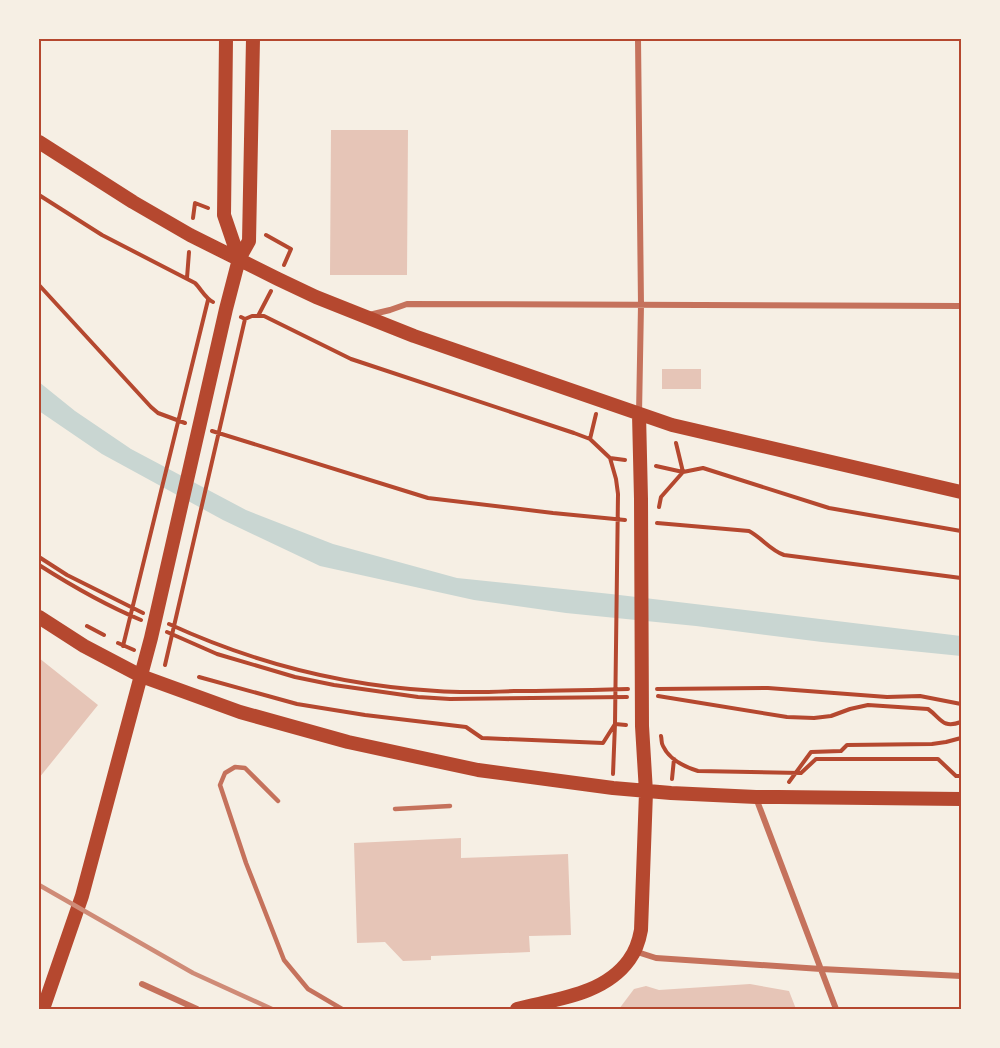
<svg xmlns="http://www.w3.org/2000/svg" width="1000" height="1048" font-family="'Work Sans',sans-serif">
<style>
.water{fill:#c9d6d2}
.building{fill:#e6c5b7}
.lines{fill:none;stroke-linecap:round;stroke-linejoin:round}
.path{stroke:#b5482f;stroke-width:4}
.service{stroke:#c5725c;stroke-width:4.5}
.minor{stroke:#c5725c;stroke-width:6}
.primary{stroke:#b5482f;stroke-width:14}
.rail{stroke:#cf8b77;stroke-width:4.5}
.neatline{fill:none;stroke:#b5482f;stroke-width:2}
</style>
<rect width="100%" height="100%" fill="#f6efe4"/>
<path class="water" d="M39,382L75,411L131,449L246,510L333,544L457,578L611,594L961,636V656L822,642L696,626L566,613L474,600L320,566L223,520L102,454L39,411Z"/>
<path class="building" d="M331,130H408L407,275H330Z
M662,369H701V389H662Z
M39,658L98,705L39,778Z
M461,838V858L568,854L571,935L529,936L530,952L431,956V960L403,961L385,942L357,943L354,843Z
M750,984L789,991L796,1009H619L634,989L646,986L659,990Z"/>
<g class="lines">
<path class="path" d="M39,195L102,235L195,283C201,289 206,299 213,302
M193,218L195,203L208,208
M266,235L291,249L284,265
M187,278L189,252
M39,285L151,407L158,413L185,423
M258,316L271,291
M241,317L245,319L252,316H264L351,359L574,433L590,439L610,458L625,460
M212,431L428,498L553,513L625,520
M590,439L596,414
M610,458L616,479L618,494L615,724L613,774
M656,466L683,472L703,468L829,508L961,531
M659,507L661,497L683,472L676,443
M657,523L749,531C762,538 770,550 784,555L961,578
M39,557L67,575L143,613
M39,565C72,586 105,605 141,620
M169,624C254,663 344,686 437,691C463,693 489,692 514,691C552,691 590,690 628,689
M87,626L104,635
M167,632L217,654L295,677L334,685L418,697L450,699L627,697
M118,643L134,650
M123,646L208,300
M165,665L245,319
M199,677L297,704L365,715L466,727L482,738L603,743L615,724L626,725
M657,689L768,688L887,697L920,696L961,704
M658,696L787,717L814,718L831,716L850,709L868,705L928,709C941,718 942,729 961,722
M661,736C662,740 661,743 663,746C669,759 685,767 698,771L801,773L816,759H938L956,776H961
M672,779L674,759
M789,782L811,752L841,751L847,745L932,744L946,742L961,738"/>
<path class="service" d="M278,801L245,768L235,767L225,773L220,785L246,863L284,960L308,989L342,1009
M395,809L450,806"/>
<path class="minor" d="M638,39L641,305L639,414
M369,315L390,310L407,304L961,306
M756,798L836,1009
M634,951L656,958L821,969L961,976
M142,984L197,1009"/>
<path class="primary" d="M226,39L224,215L239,259
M39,142L133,202L190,235L278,279L316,297L414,336L672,425L961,492
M39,617L84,646L141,676L240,712L348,742L478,770L613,788L671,793L756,797H779L961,799
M43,1009L82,896L151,638L226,309L239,259L249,241L253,39
M517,1009C555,999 604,995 629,960C635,952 639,941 641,930L646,792L642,726L641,499L639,414"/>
<path class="rail" d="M39,885L193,973L272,1009"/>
</g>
<rect width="1000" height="1048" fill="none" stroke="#f6efe4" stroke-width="81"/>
<rect x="40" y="40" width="920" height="968" class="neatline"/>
</svg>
